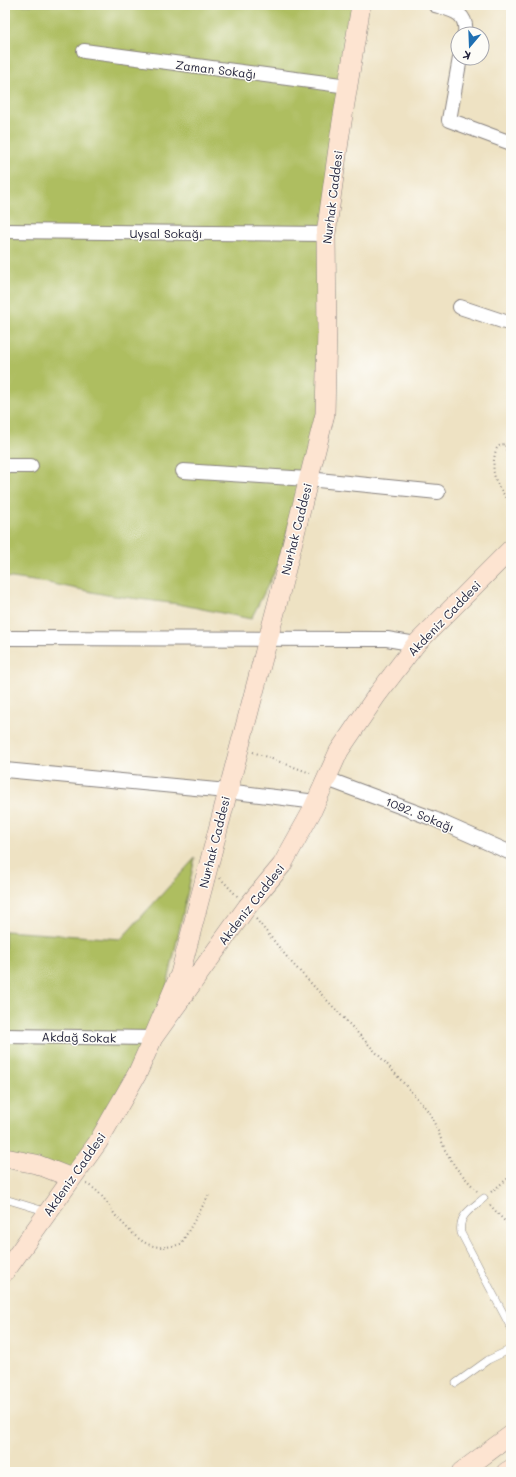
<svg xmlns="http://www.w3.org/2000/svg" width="516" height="1477" font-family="Mali,sans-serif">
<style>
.green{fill:#aebe61;stroke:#68704e}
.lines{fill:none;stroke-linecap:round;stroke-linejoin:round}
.lane-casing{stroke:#88827f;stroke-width:8}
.street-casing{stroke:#88827f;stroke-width:16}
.secondary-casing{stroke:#88827f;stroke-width:20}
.path{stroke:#88827f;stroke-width:2;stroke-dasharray:1 3;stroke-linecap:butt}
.lane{stroke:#fff;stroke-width:7}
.street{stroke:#fff;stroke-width:14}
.secondary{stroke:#fde4d1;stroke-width:19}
.labels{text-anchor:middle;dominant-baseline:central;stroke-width:3;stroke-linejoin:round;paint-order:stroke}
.street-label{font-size:12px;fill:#22223b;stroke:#fdfcf7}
</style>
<rect width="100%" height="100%" fill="#fdfcf7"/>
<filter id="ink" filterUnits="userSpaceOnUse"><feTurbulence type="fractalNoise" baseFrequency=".025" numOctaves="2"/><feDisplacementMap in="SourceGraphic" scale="8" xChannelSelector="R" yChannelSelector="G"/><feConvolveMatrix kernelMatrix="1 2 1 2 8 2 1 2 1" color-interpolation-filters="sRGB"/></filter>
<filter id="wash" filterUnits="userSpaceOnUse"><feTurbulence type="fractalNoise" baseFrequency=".012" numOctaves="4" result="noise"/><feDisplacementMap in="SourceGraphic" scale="16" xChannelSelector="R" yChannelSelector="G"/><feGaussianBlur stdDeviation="0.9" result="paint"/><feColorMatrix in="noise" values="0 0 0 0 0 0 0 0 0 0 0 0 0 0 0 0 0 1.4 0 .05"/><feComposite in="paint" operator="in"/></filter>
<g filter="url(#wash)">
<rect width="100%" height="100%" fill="#eee2c3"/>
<path class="green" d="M5,5H358L327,224L326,383L279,563L251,619L178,604L107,595L48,583L5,577Z
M195,858L156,1037L73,1178L5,1156V931L121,939Z"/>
</g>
<g filter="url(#ink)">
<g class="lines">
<defs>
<path id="lane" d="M484,1198C471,1209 458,1215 461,1233L511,1328
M5,1199L48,1212
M456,1383L488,1360L511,1349"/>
<path id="street" d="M435,5C452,10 468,12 465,34
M84,51L348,86
M460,58L449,120L511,143
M5,231L326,234
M460,307L511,324
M5,466H31
M183,471L308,479L438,492
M5,638L387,639L416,644
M5,770L227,791L316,802
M327,779L434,819L511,853
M5,1036L153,1038"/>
<path id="secondary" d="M153,1038L180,974L278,601L325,414L327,330L326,234L340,134L361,5
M5,1158L36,1164L72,1178
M5,1272L98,1142L137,1074L153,1038L247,907L282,865L311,813L339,751L377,695L416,644L511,549
M461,1472L511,1435
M506,1472L511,1469"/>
</defs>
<use href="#lane" class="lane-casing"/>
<use href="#street" class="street-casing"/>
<use href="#secondary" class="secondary-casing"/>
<path class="path" d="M511,470L505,444C498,445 496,448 495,454C490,477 498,487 511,504
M253,752L313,774
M220,878L238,897
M256,919L291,962L385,1062L429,1112L438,1131L445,1150L456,1168L477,1191
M86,1184C100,1190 107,1203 115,1215C119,1220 124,1224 128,1229C145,1246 157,1251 181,1244L210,1193
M491,1192L511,1176
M490,1205L511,1228"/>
<use href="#lane" class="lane"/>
<use href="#street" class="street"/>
<use href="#secondary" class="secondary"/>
</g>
</g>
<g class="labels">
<g class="street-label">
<text transform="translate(216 69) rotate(7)">Zaman Sokağı</text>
<text transform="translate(332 197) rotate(-83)">Nurhak Caddesi</text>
<text x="166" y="233">Uysal Sokağı</text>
<text transform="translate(296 529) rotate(-76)">Nurhak Caddesi</text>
<text transform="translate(444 618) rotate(-46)">Akdeniz Caddesi</text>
<text transform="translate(420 814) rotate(22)">1092. Sokağı</text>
<text transform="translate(214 842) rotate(-76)">Nurhak Caddesi</text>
<text transform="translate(251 904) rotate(-52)">Akdeniz Caddesi</text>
<text transform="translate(79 1037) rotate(1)">Akdağ Sokak</text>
<text transform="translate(74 1174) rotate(-55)">Akdeniz Caddesi</text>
</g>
</g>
<rect width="516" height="1477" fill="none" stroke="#fdfcf7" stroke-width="20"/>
<g transform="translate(470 46) rotate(199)"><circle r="19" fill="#fdfcf7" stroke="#a5a5ac"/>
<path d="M0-3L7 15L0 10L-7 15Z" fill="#1f6fb2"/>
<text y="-6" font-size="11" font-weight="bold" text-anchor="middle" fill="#22223b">K</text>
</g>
</svg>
